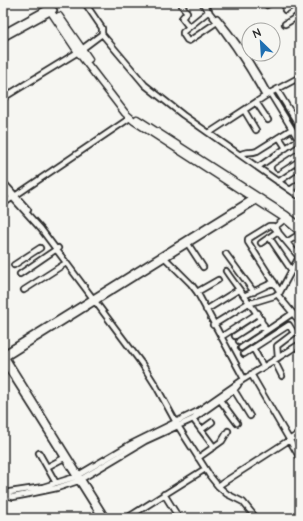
<svg xmlns="http://www.w3.org/2000/svg" width="303" height="521" font-family="'Architects Daughter',sans-serif">
<style>
.lines{fill:none;stroke-linecap:round;stroke-linejoin:round}
.minor-casing{stroke:#2b2b2b;stroke-width:8}
.secondary-casing{stroke:#2b2b2b;stroke-width:9}
.minor{stroke:#f6f6f2;stroke-width:4.5}
.secondary{stroke:#f6f6f2;stroke-width:6}
</style>
<rect width="100%" height="100%" fill="#f6f6f2"/>
<filter id="ink" filterUnits="userSpaceOnUse"><feTurbulence type="fractalNoise" baseFrequency=".025" numOctaves="2"/><feDisplacementMap in="SourceGraphic" scale="8" xChannelSelector="R" yChannelSelector="G"/><feConvolveMatrix kernelMatrix="1 2 1 2 8 2 1 2 1" color-interpolation-filters="sRGB"/></filter>
<g filter="url(#ink)">
<g class="lines">
<defs>
<path id="minor" d="M182,3V6L187,12L182,18L189,27
M202,3C226,32 247,63 265,96
M267,5L271,3
M285,10L296,3
M209,11L183,32V34L187,40L189,41L217,22
M217,18C237,42 254,67 268,94
M285,24L300,15
M3,33L52,6
M102,34L145,85L183,115L300,197
M3,38L54,10
M277,90L300,127
M270,93L300,142
M3,98L78,52L102,34V28L85,3
M256,102L268,120
M244,110L256,130
M209,133L270,93L300,77
M279,137L286,148
M240,155C246,150 250,154 257,151L292,129
M258,167L299,139
M277,168L300,153
M3,182L28,210
M278,182L300,167
M3,187L41,229L142,364L156,386L178,426L210,476L218,486L227,494L243,502L256,518
M290,190L300,183
M3,204L130,118
M275,227L285,219
M269,237L292,271
M287,242L300,234
M261,243L278,231
M188,244L203,267
M226,254L254,292
M164,257L191,284L197,292L244,379
M14,265L40,248
M226,271C240,292 255,307 266,330
M20,274L58,248
M297,281L300,278
M24,290L66,263
M197,292L218,280
M277,294L300,322
M244,296L274,282
M251,303L274,296L280,292L299,257L273,226H269L248,239V242L280,292
M206,310L238,290
M213,325L250,302
M235,336L261,319
M221,337L258,313
M239,341L264,325
M241,348L293,313
M253,348L263,366
M3,354L252,199
M244,354L289,325L294,333L277,346L278,358
M5,356L106,518
M3,359L256,201
M274,360L282,376
M3,361C37,413 69,466 102,518
M251,374L300,458
M234,390L250,416
M220,400L237,423
M193,419L214,447
M201,430L212,422
M39,453L56,483
M198,458L222,441L228,431
M47,467L64,458
M218,486L300,433
M3,493L43,487L75,477L131,444L198,411L244,379L300,344
M3,494L13,497L24,495L57,488L78,481L145,441L193,419L234,390L238,385
M164,494L179,518
M127,518L205,469"/>
<path id="secondary" d="M45,3L78,52L125,113L134,121L284,218L300,232
M59,16L89,59
M137,119L286,215L300,226"/>
</defs>
<use href="#minor" class="minor-casing"/>
<use href="#secondary" class="secondary-casing"/>
<use href="#minor" class="minor"/>
<use href="#secondary" class="secondary"/>
</g>
</g>
<rect width="303" height="521" fill="none" stroke="#f6f6f2" stroke-width="16"/>
<rect x="8" y="8" width="287" height="505" fill="none" stroke="#2b2b2b" stroke-width="1.5" filter="url(#ink)"/>
<g transform="translate(261 42) rotate(335)"><circle r="19" fill="#f6f6f2" stroke="#a5a5a2"/>
<path d="M0-3L7 15L0 10L-7 15Z" fill="#1f6fb2"/>
<text y="-6" font-size="11" font-weight="bold" text-anchor="middle" fill="#2b2b2b">N</text>
</g>
</svg>
